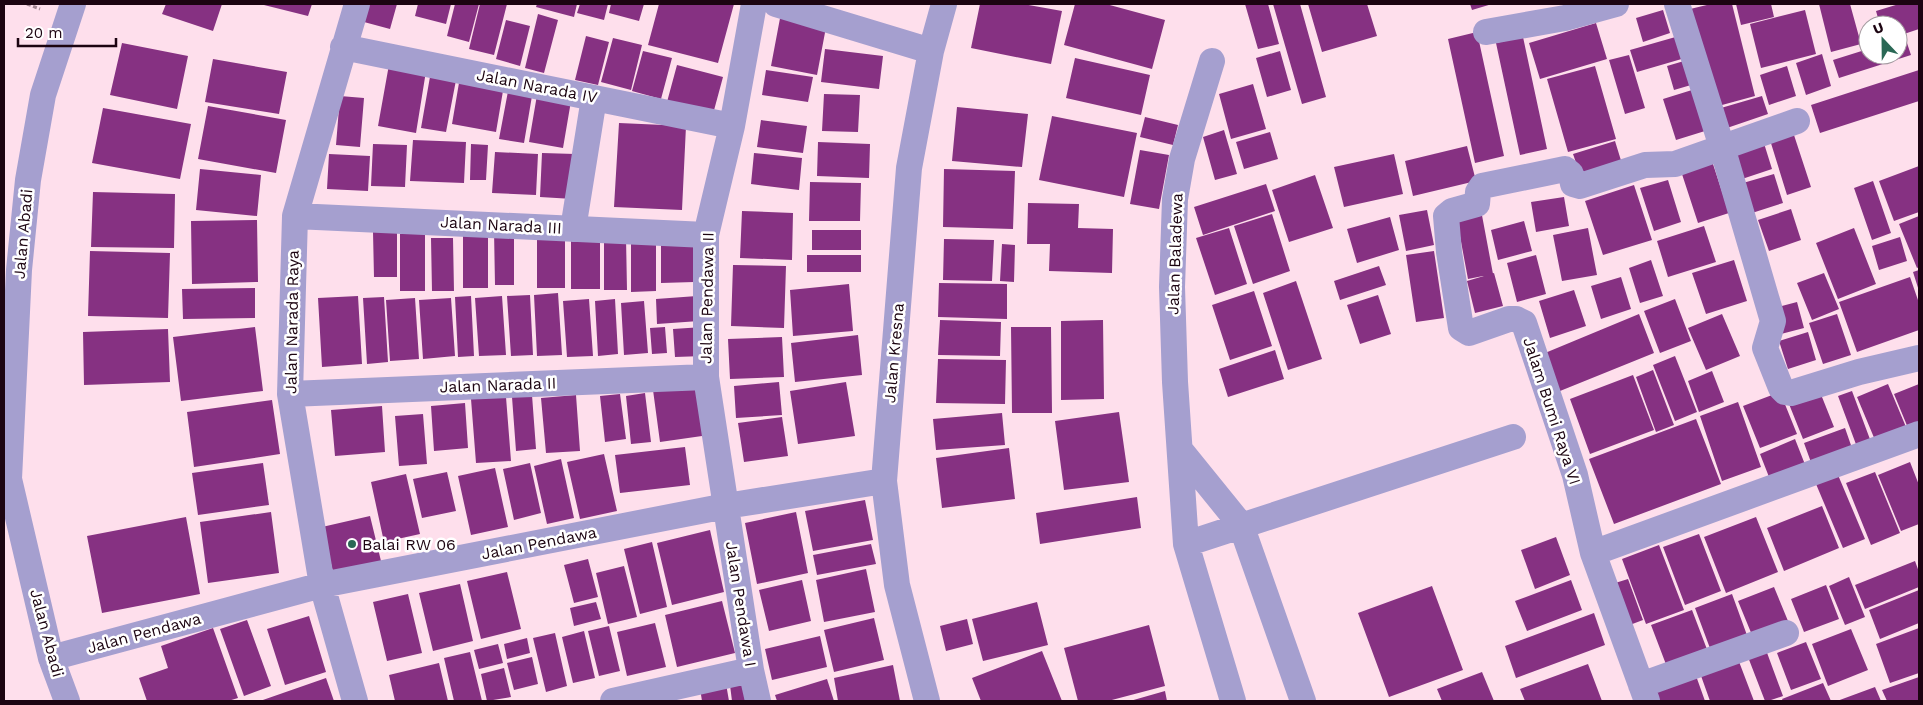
<svg xmlns="http://www.w3.org/2000/svg" width="1923" height="705" font-family="'Work Sans',sans-serif">
<style>
.building{fill:#863182}
.lines{fill:none;stroke-linecap:round;stroke-linejoin:round}
.path{stroke:#a18592;stroke-width:3;stroke-dasharray:4 2.5;stroke-linecap:butt}
.minor{stroke:#a59fcf;stroke-width:26}
.poi-dot{fill:#2a6855;stroke:#fff;stroke-width:2}
.labels{text-anchor:middle;dominant-baseline:central;stroke-width:5;stroke-linejoin:round;paint-order:stroke}
.street-label{font-size:16px;fill:#1c0411;stroke:#fff}
.poi-label{font-size:16px;fill:#1c0411;stroke:#fff;text-anchor:start}
</style>
<rect width="100%" height="100%" fill="#fedfec"/>
<path class="building" d="M166,4H222L213,31L162,14Z
M260,4H312L308,16Z
M369,4H397L390,29L364,22Z
M418,4H451L446,24L415,16Z
M455,4H479L469,42L447,36Z
M480,4H507L494,55L469,49Z
M537,4H577L574,17L536,7Z
M580,4H608L604,20L577,13Z
M611,4H644L639,21L609,13Z
M659,4H734L718,63L648,45Z
M980,4H1023L1062,11L1051,64L971,48Z
M1075,4H1106L1165,20L1152,69L1064,45Z
M1245,4H1268L1279,44L1258,49Z
M1273,4H1300L1326,97L1302,104Z
M1308,4H1367L1377,36L1322,52Z
M1470,4H1492L1472,10Z
M1711,4H1732L1755,96L1711,108L1686,10Z
M1736,4H1771L1774,17L1741,25Z
M1819,4H1850L1861,44L1831,52Z
M1899,4H1919V29L1898,36V25H1880L1876,11Z
M1663,10L1670,33L1643,42L1636,18Z
M1805,10L1816,54L1761,68L1750,24Z
M781,13L827,22L817,75L771,66Z
M538,14L558,20L544,73L525,68Z
M506,20L530,26L520,66L496,59Z
M1596,23L1607,59L1540,79L1529,43Z
M1477,32L1504,156L1475,163L1448,39Z
M586,36L609,42L598,85L575,80Z
M1679,36L1685,58L1637,72L1630,50Z
M1523,37L1547,149L1520,155L1496,43Z
M1905,37L1911,55L1839,78L1833,60L1868,49V55H1898V39Z
M613,38L642,45L631,90L601,82Z
M122,43L188,56L177,109L110,95Z
M825,49L883,56L879,89L821,82Z
M643,51L672,58L661,99L632,91Z
M1280,51L1291,90L1267,97L1256,58Z
M1822,54L1831,86L1806,95L1796,63Z
M1629,55L1645,108L1625,114L1609,60Z
M1075,58L1150,75L1141,115L1066,98Z
M213,59L287,72L279,114L205,102Z
M390,59L427,65L416,133L378,126Z
M1684,61L1691,85L1674,90L1667,66Z
M677,65L723,77L713,114L667,102Z
M1595,66L1616,139L1568,152L1547,79Z
M1787,66L1796,96L1769,105L1760,75Z
M766,70L813,77L808,102L762,95Z
M1919,70V101L1820,133L1811,105Z
M431,71L457,75L446,132L421,128Z
M460,77L504,85L496,132L452,124Z
M1253,84L1266,129L1231,139L1219,94Z
M509,86L533,90L524,143L499,139Z
M1692,90L1705,131L1676,140L1663,99Z
M824,94L860,95L858,132L822,131Z
M537,95L571,101L563,148L529,142Z
M340,96L364,98L360,147L336,145Z
M1762,96L1768,114L1727,128L1721,108Z
M208,106L286,120L276,173L198,159Z
M957,107L1028,114L1022,167L952,161Z
M103,108L191,124L180,179L92,163Z
M1052,116L1137,133L1124,197L1039,180Z
M1145,117L1178,125L1173,145L1140,137Z
M761,120L807,126L803,153L757,147Z
M619,123L686,126L682,210L614,207Z
M1224,130L1237,174L1215,180L1203,137Z
M1270,132L1278,159L1244,169L1236,142Z
M1793,132L1811,187L1787,195L1770,140Z
M1762,137L1772,169L1742,179L1732,147Z
M413,140L466,142L464,183L410,181Z
M1615,141L1623,167L1582,180L1573,154Z
M818,142L870,144L869,178L817,176Z
M373,144L407,145L405,187L371,186Z
M471,144L488,145L486,180H470Z
M1467,146L1476,181L1413,196L1405,161Z
M1140,150L1169,155L1159,209L1130,204Z
M495,152L538,154L536,195L492,193Z
M542,153L575,154L573,199L540,197Z
M754,153L802,158L799,190L751,184Z
M329,154L370,156L368,191L327,189Z
M1394,154L1403,194L1344,207L1334,167Z
M1711,158L1729,213L1698,223L1680,168Z
M1919,166V212L1894,221L1879,181Z
M200,169L261,175L257,216L196,210Z
M944,169L1015,171L1013,229L943,227Z
M1774,174L1783,203L1752,213L1743,183Z
M1315,175L1333,228L1289,242L1272,190Z
M1668,180L1681,222L1654,231L1640,188Z
M1873,181L1891,233L1872,240L1854,188Z
M810,182L861,183L860,221H809Z
M1266,184L1275,211L1203,235L1194,207Z
M1634,185L1652,240L1603,255L1585,201Z
M93,192L175,194L174,248L91,247Z
M1564,197L1569,226L1536,232L1531,202Z
M1028,203L1079,204L1078,228L1113,229L1112,273L1049,271L1050,244H1027Z
M1791,209L1801,240L1769,251L1758,220Z
M1427,210L1434,245L1406,251L1399,215Z
M1481,210L1493,274L1468,279L1456,215Z
M742,211L793,213L792,260L740,258Z
M1272,214L1290,271L1253,284L1234,226Z
M1919,216V267L1917,268L1899,224Z
M1390,217L1399,250L1357,263L1347,229Z
M257,220L258,282L192,284L191,221Z
M1524,221L1532,251L1498,260L1491,230Z
M1704,226L1716,262L1668,277L1657,241Z
M1229,228L1247,284L1215,295L1196,238Z
M1588,228L1597,275L1562,281L1553,235Z
M1854,228L1876,284L1838,299L1816,243Z
M463,229H488V288H463Z
M514,229V285H495L494,230Z
M812,230H861V250H812Z
M373,232H397V277H374Z
M537,232H565V288H537Z
M400,234H425V291H400Z
M600,236V289H571V237Z
M626,237L627,290H604V238Z
M1900,237L1907,261L1879,270L1872,246Z
M431,238H453L454,291H432Z
M944,239L994,240L992,281L943,280Z
M631,241H656V291L631,292Z
M661,242H693L694,282L661,283Z
M1002,244L1015,245L1014,282L1000,281Z
M90,251L170,253L168,318L88,316Z
M1434,251L1444,318L1416,322L1406,255Z
M807,255H861V272H807Z
M1536,255L1546,294L1517,302L1507,263Z
M1651,260L1663,296L1640,303L1629,268Z
M1734,260L1747,301L1706,314L1692,273Z
M733,265L786,266L784,328L731,326Z
M1379,266L1386,285L1340,300L1334,281Z
M1919,270V291L1913,272Z
M1494,273L1503,306L1475,313L1467,281Z
M1824,273L1839,309L1812,320L1797,283Z
M1621,277L1631,309L1601,319L1591,286Z
M1910,277L1919,303V330L1857,352L1839,302Z
M1296,281L1322,359L1288,370L1263,293Z
M939,283L1007,284V319L938,317Z
M849,284L853,331L793,336L790,290Z
M255,288V318L183,319L182,289Z
M1574,290L1586,326L1550,338L1539,301Z
M1254,291L1272,346L1230,360L1212,305Z
M558,293L562,355L537,356L534,295Z
M530,295L533,355L511,356L507,296Z
M1378,295L1391,334L1360,344L1347,305Z
M358,296L362,364L322,367L318,298Z
M471,296L474,356L458,357L455,297Z
M502,296L506,355L479,356L475,298Z
M697,296L699,321L657,324L656,299Z
M384,297L388,362L367,364L363,298Z
M415,298L419,359L390,361L386,300Z
M451,298L455,356L423,359L419,300Z
M589,299L593,356L567,357L563,301Z
M615,299L618,354L598,356L595,301Z
M1675,299L1691,341L1660,353L1644,311Z
M644,301L648,353L624,355L621,303Z
M1797,302L1804,328L1781,334L1774,308Z
M1639,314L1654,353L1560,391L1545,353Z
M1722,314L1740,356L1706,370L1688,328Z
M1837,314L1851,355L1823,364L1809,323Z
M940,320L1001,322L1000,356L938,355Z
M1103,320L1104,399L1061,400V321Z
M255,327L263,391L181,401L173,337Z
M665,327L667,353L652,354L650,328Z
M703,327L704,356L675,357L673,329Z
M1011,327H1051L1052,413H1012Z
M168,329L170,382L84,385L83,332Z
M1808,332L1816,360L1788,369L1779,341Z
M858,335L862,375L795,382L791,343Z
M782,337L784,377L730,379L728,339Z
M1275,350L1284,379L1228,397L1219,369Z
M1675,356L1697,412L1675,421L1653,365Z
M938,359L1006,360L1005,404L936,403Z
M1653,370L1674,425L1656,432L1636,377Z
M1712,371L1724,402L1699,412L1688,381Z
M1633,375L1654,430L1590,454L1570,399Z
M779,382L782,415L736,418L734,386Z
M846,382L855,436L798,444L790,391Z
M702,384L709,435L660,442L653,390Z
M1888,384L1906,427L1875,440L1857,397Z
M1919,384V423L1908,428L1894,394Z
M1852,391L1871,442L1857,447L1838,396Z
M1780,392L1797,434L1760,448L1743,406Z
M1820,392L1834,427L1803,439L1789,404Z
M645,393L651,442L631,444L626,396Z
M620,394L626,439L605,442L600,396Z
M532,395L536,449L516,451L512,397Z
M576,395L580,451L546,453L541,398Z
M506,397L511,461L476,463L471,399Z
M272,400L280,454L194,467L187,412Z
M1738,402L1761,467L1722,481L1700,416Z
M465,403L468,448L434,451L431,406Z
M382,406L385,452L335,456L331,410Z
M1119,412L1129,482L1064,490L1055,421Z
M1002,413L1005,445L936,450L933,419Z
M423,414L427,464L399,466L395,416Z
M782,417L788,456L744,462L738,423Z
M1696,419L1721,484L1614,524L1589,459Z
M1845,428L1853,451L1812,465L1804,443Z
M1795,439L1806,467L1771,482L1760,454Z
M685,447L690,485L620,493L615,455Z
M1009,448L1015,499L942,508L936,458Z
M604,454L617,511L580,519L567,462Z
M561,459L574,518L547,524L534,466Z
M1910,462L1919,485V524L1901,531L1878,475Z
M263,463L269,505L198,515L192,473Z
M530,463L541,513L514,520L503,469Z
M495,468L508,527L471,535L458,476Z
M447,472L456,511L422,518L413,479Z
M1875,472L1900,533L1871,545L1846,483Z
M406,474L420,534L384,542L371,482Z
M1838,475L1865,539L1843,548L1816,484Z
M1137,497L1141,528L1040,544L1036,513Z
M865,500L873,540L813,551L805,511Z
M1822,506L1839,548L1784,571L1767,528Z
M271,512L279,573L208,583L200,522Z
M796,512L808,573L757,584L745,523Z
M370,516L381,561L333,572L322,527Z
M186,517L200,594L102,613L87,536Z
M1756,517L1778,572L1726,593L1704,537Z
M710,530L724,592L672,605L657,543Z
M1699,534L1721,591L1685,605L1663,547Z
M1556,537L1570,575L1535,589L1521,550Z
M652,542L667,607L640,614L624,549Z
M871,544L876,564L817,575L813,555Z
M1659,545L1684,610L1646,624L1622,559Z
M588,559L598,597L574,603L564,565Z
M1915,561L1919,572V587L1865,609L1855,585Z
M624,566L637,617L608,624L596,573Z
M866,569L875,612L824,622L816,580Z
M507,572L521,629L481,639L467,581Z
M1849,577L1865,617L1845,625L1829,586Z
M1628,579L1643,620L1627,626L1612,584Z
M802,580L811,621L769,631L759,590Z
M1571,580L1582,610L1527,631L1515,601Z
M460,584L473,641L433,651L419,593Z
M1826,585L1839,619L1804,632L1791,599Z
M1432,586L1463,670L1389,697L1358,613Z
M1774,587L1788,621L1752,635L1738,601Z
M1919,590V623L1880,639L1869,610Z
M408,594L422,653L387,661L373,602Z
M1732,594L1748,638L1711,651L1695,608Z
M722,601L735,653L677,667L665,615Z
M596,602L601,619L574,626L570,608Z
M1037,602L1048,645L983,661L972,619Z
M1692,610L1708,652L1667,667L1651,625Z
M1594,613L1605,645L1516,678L1505,646Z
M309,616L326,672L285,685L267,629Z
M874,618L884,660L834,672L824,630Z
M967,619L973,644L946,651L940,626Z
M247,620L271,686L244,696L220,629Z
M655,623L666,667L627,676L617,632Z
M1149,625L1165,686L1108,701H1078L1064,648Z
M609,626L620,671L599,676L588,631Z
M213,628L238,698L228,701H147L139,678L168,668L161,646Z
M1919,628V673L1890,683L1876,644Z
M1851,629L1868,670L1828,686L1812,644Z
M584,631L595,678L573,683L562,637Z
M555,633L567,686L546,692L533,638Z
M820,636L827,667L772,680L765,649Z
M527,638L530,653L507,659L504,644Z
M1806,642L1821,679L1791,690L1777,653Z
M498,644L503,663L479,669L474,650Z
M1766,650L1783,696L1768,701H1765L1748,657Z
M1042,651L1062,701H981L972,678Z
M470,652L482,701H454L444,658Z
M532,657L538,684L514,690L507,663Z
M1738,659L1754,701H1710L1700,673Z
M439,663L448,701H395L389,675Z
M1588,664L1602,701H1525L1520,689Z
M893,665L900,701H838L834,678Z
M504,668L511,697L487,701L481,674Z
M1482,672L1494,701H1442L1437,689Z
M1695,673L1705,701H1657L1653,688Z
M752,674L755,701H732L729,677Z
M1919,677V701H1887L1882,690Z
M326,678L334,701H260Z
M725,678L729,701H702L699,682Z
M827,679L834,701H777L775,695Z
M1823,683L1831,701H1783L1782,699Z
M1875,687L1881,701H1837Z
M1165,691L1167,701H1130Z"/>
<g class="lines">
<path class="path" d="M27,4L40,9"/>
<path class="minor" d="M754,4L732,126L706,235V377L751,670L758,701
M776,4L931,51
M1677,4L1722,147L1773,321L1765,348L1781,388L1785,392L1791,393L1859,372L1919,358
M1486,32L1565,18L1616,4
M343,47L732,126
M1212,61L1182,159L1175,199L1172,287L1175,382L1186,544L1233,701
M295,216L706,235
M573,229L594,98
M290,394L706,377
M1181,451L1241,525L1303,701
M1186,544L1513,437
M1593,553L1919,434
M51,658L322,585L726,506L884,481
M1641,685L1786,633
M67,701L51,658L9,479L19,270L28,180L43,95L73,4
M355,701L322,585L290,394L295,216L357,4
M613,701L751,670
M927,701L897,585L884,481L909,168L931,51L944,4
M1647,701L1593,553L1575,475L1524,323L1516,319H1509L1469,333L1461,328L1449,252L1446,216L1452,211L1477,204L1478,192L1482,186L1565,169L1571,174L1573,184L1580,186L1645,165L1675,164L1797,121"/>
</g>
<circle class="poi-dot" cx="352" cy="544" r="5"/>
<g class="labels">
<g class="street-label">
<text transform="translate(537 86) rotate(11)">Jalan Narada IV</text>
<text transform="translate(501 225) rotate(3)">Jalan Narada III</text>
<text transform="translate(23 234) rotate(-85)">Jalan Abadi</text>
<text transform="translate(1175 254) rotate(-88)">Jalan Baladewa</text>
<text transform="translate(707 298) rotate(-89)">Jalan Pendawa II</text>
<text transform="translate(292 322) rotate(-89)">Jalan Narada Raya</text>
<text transform="translate(894 353) rotate(-85)">Jalan Kresna</text>
<text transform="translate(498 385) rotate(-2)">Jalan Narada II</text>
<text transform="translate(1552 411) rotate(72)">Jalam Bumi Raya VI</text>
<text transform="translate(539 543) rotate(-11)">Jalan Pendawa</text>
<text transform="translate(741 604) rotate(81)">Jalan Pendawa I</text>
<text transform="translate(47 633) rotate(75)">Jalan Abadi</text>
<text transform="translate(144 633) rotate(-15)">Jalan Pendawa</text>
</g>
<g class="poi-label">
<text x="362" y="544">Balai RW 06</text>
</g>
</g>
<rect width="1923" height="705" fill="none" stroke="#1c0411" stroke-width="10"/>
<g transform="translate(1883 40) rotate(338)"><circle r="24" fill="#ffffff" stroke="#a49ba0"/>
<path d="M0-4L9 19L0 12L-9 19Z" fill="#2a6855"/>
<text y="-8" font-size="14" font-weight="bold" text-anchor="middle" fill="#1c0411">U</text>
</g>
<path d="M18 38v8h98v-8" fill="none" stroke="#1c0411" stroke-width="2.5"/>
<text x="25" y="38" font-size="15" fill="#1c0411" stroke="#ffffff" stroke-width="4" paint-order="stroke">20 m</text>
</svg>
